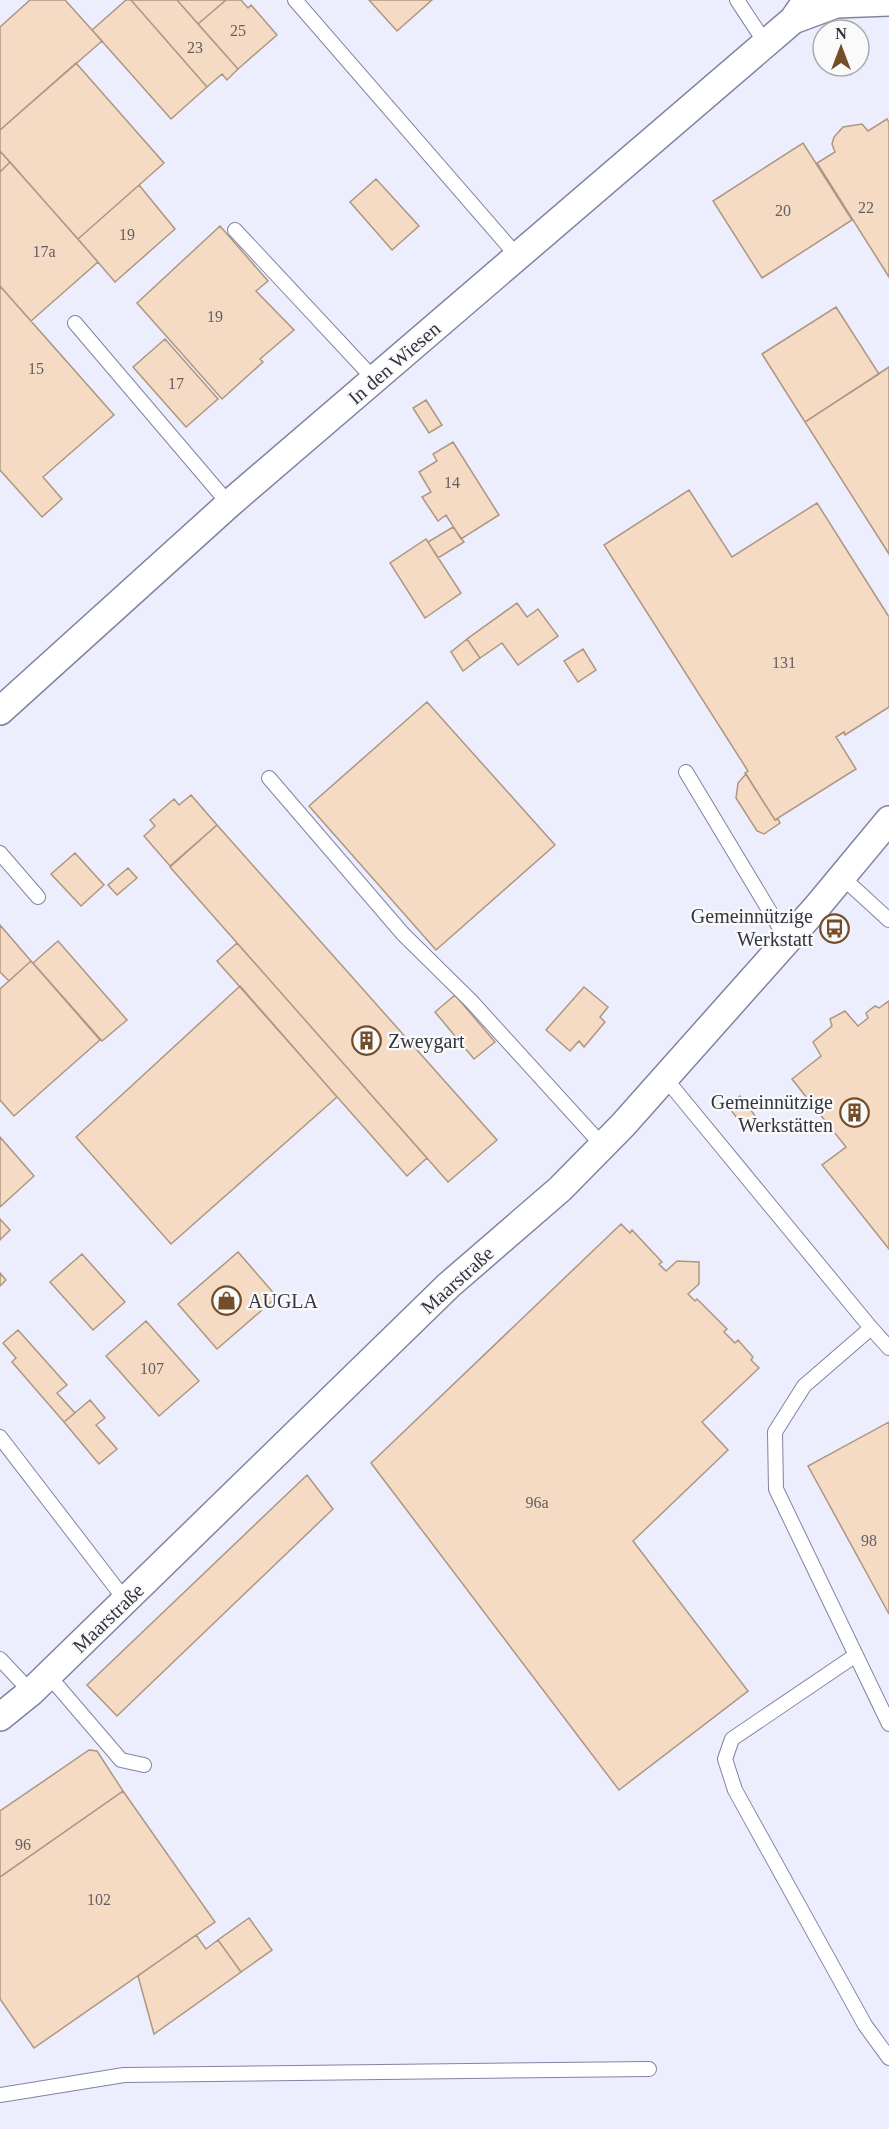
<svg xmlns="http://www.w3.org/2000/svg" width="889" height="2129" font-family="'Times New Roman',serif">
<style>
.built{fill:#eceefe;fill-rule:evenodd}
.building{fill:#f5dbc4;stroke:#ae9680;stroke-width:1.5}
.lines{fill:none;stroke-linecap:round;stroke-linejoin:round}
.lane-casing{stroke:#8184a0;stroke-width:16}
.street-casing{stroke:#8184a0;stroke-width:30}
.lane{stroke:#fff;stroke-width:14}
.street{stroke:#fff;stroke-width:27}
.labels{text-anchor:middle;dominant-baseline:central;stroke-width:4.5;stroke-linejoin:round;paint-order:stroke}
.number-label{font-size:16px;fill:#645e62}
.street-label{font-size:20px;fill:#333541;stroke:#fafafa}
.poi-label{font-size:20px;fill:#333541;stroke:#fafafa;text-anchor:end}
</style>
<rect width="100%" height="100%" fill="#fafafa"/>
<path class="built" d="M0,0H889V2129H0ZM823,30H859V66H823Z"/>
<path class="building" d="M30,0H65L102,41L0,130V27Z
M126,0H131L207,87L171,119L92,30Z
M131,0H177L238,69L227,80L222,74L207,87Z
M177,0H226L198,24Z
M226,0H241L248,8L251,5L277,35L238,69L198,24Z
M369,0H432L397,31Z
M76,63L164,163L78,239L0,151V130Z
M887,119L889,122V277L817,163L835,152L832,144L834,137L843,127L862,124L868,131Z
M803,143L852,220L762,278L713,201Z
M0,151L10,162L0,172Z
M10,162L98,262L31,321L0,286V172Z
M376,179L419,226L392,250L350,202Z
M139,185L175,229L115,282L78,239Z
M220,226L268,281L256,291L294,330L260,359L263,362L222,399L137,303Z
M0,286L114,415L43,477L62,499L42,517L0,470Z
M836,307L879,374L805,422L762,354Z
M165,339L218,399L186,427L133,367Z
M889,367V554L805,422Z
M426,400L442,425L429,433L413,408Z
M453,442L499,515L461,539L446,515L438,521L422,497L431,492L419,472L437,461L433,454Z
M689,490L732,557L817,503L889,617V707L845,735L844,732L836,737L856,769L775,820L745,773L748,771L604,545Z
M453,527L464,542L438,558L428,542Z
M426,539L461,593L425,618L390,563Z
M517,603L527,617L538,609L558,636L518,665L502,643L480,658L467,639Z
M467,639L480,658L463,671L451,652Z
M583,649L596,670L578,682L564,661Z
M427,702L555,845L436,950L309,806Z
M746,774L775,820L778,819L780,823L764,834L757,831L736,798L738,783Z
M191,795L217,825L170,866L144,836L155,826L150,820L174,799L179,805Z
M217,825L497,1140L448,1182L170,867Z
M75,853L104,885L81,906L51,874Z
M128,868L137,878L117,895L108,885Z
M0,925L31,961L9,981L0,972Z
M58,941L127,1020L102,1041L33,963Z
M237,943L427,1158L407,1176L217,961Z
M31,961L100,1040L14,1116L0,1100V989Z
M240,986L337,1097L171,1244L76,1137Z
M584,987L608,1007L600,1017L605,1022L584,1047L579,1041L570,1051L546,1030Z
M455,995L495,1042L474,1059L435,1012Z
M889,1001V1249L822,1165L846,1147L792,1079L821,1056L813,1042L832,1026L830,1019L845,1011L858,1026L868,1018L866,1013L875,1006L879,1008Z
M740,1096L759,1121L746,1130L727,1105Z
M0,1137L34,1176L0,1207Z
M0,1219L10,1230L0,1240Z
M621,1224L630,1233L632,1230L662,1262L659,1264L666,1271L677,1261L699,1262V1284L688,1294L695,1301L697,1299L727,1329L724,1332L735,1343L738,1340L753,1357L751,1360L759,1368L702,1422L728,1450L633,1541L748,1691L619,1790L371,1463Z
M238,1252L277,1297L217,1349L178,1304Z
M82,1254L125,1302L93,1330L50,1282Z
M0,1273L6,1280L0,1286Z
M146,1321L199,1381L159,1416L106,1356Z
M18,1330L67,1385L57,1393L75,1413L64,1422L12,1362L16,1358L3,1343Z
M90,1400L105,1418L96,1425L117,1449L99,1464L64,1422Z
M889,1422V1614L808,1466Z
M307,1475L333,1509L117,1716L87,1685Z
M89,1750L97,1751L123,1791L0,1877V1811Z
M123,1791L215,1922L34,2048L0,1999V1877Z
M249,1918L272,1950L241,1972L218,1940Z
M196,1935L206,1949L218,1940L241,1972L154,2034L138,1976Z"/>
<g class="lines">
<defs>
<path id="lane" d="M295,0L518,257
M737,0L766,44
M235,230L374,379
M75,323L229,504
M686,772L787,940
M269,778L403,934L471,1001L603,1146
M0,853L38,897
M842,877L889,920
M665,1078L871,1328
M889,1348L871,1328L804,1386L775,1432L776,1489L889,1724
M0,1437L126,1601
M856,1655L732,1739L725,1759L735,1790L865,2025L889,2058
M0,1659L31,1692
M49,1676L121,1760L144,1765
M0,2095L124,2075L649,2069"/>
<path id="street" d="M793,20L836,4L889,2
M0,711L229,504L793,20L807,0
M0,1717L31,1692L449,1285L560,1189L623,1125L816,908L889,820"/>
</defs>
<use href="#lane" class="lane-casing"/>
<use href="#street" class="street-casing"/>
<use href="#lane" class="lane"/>
<use href="#street" class="street"/>
</g>
<defs>
<symbol id="bus-ring" viewBox="-11 -11 22 22"><circle r="9.5" fill="#fafafa" stroke="#734e29" stroke-width="1.5"/><path d="M-5-6H5V4H4V6H2V4H-2V6H-4V4H-5ZM-3.5-4V0h7V-4ZM-3.5 1.2v1.5H-2V1.2ZM2 1.2v1.5H3.5V1.2Z" fill="#734e29"/></symbol>
<symbol id="building-ring" viewBox="-11 -11 22 22"><circle r="9.5" fill="#fafafa" stroke="#734e29" stroke-width="1.5"/><path d="M-4-6H4V6H1V3H-1V6H-4ZM-2.5-4.3h1.7v1.8h-1.7ZM.8-4.3h1.7v1.8H.8ZM-2.5-1h1.7V.8h-1.7ZM.8-1h1.7V.8H.8Z" fill="#734e29"/></symbol>
<symbol id="shop-ring" viewBox="-11 -11 22 22"><circle r="9.5" fill="#fafafa" stroke="#734e29" stroke-width="1.5"/><path d="M-5-2.5h2.3a2.7 3.5 0 0 1 5.4 0H5L5.5 6h-11ZM-1.5-2.5h3a1.5 2.3 0 0 0-3 0Z" fill="#734e29"/></symbol>
</defs>
<g fill-rule="evenodd">
<use href="#bus-ring" x="818" y="912" width="33" height="33"/>
<use href="#building-ring" x="350" y="1024" width="33" height="33"/>
<use href="#building-ring" x="838" y="1096" width="33" height="33"/>
<use href="#shop-ring" x="210" y="1284" width="33" height="33"/>
</g>
<g class="labels">
<g class="number-label">
<text x="238" y="30">25</text>
<text x="195" y="47">23</text>
<text x="866" y="207">22</text>
<text x="783" y="210">20</text>
<text x="127" y="234">19</text>
<text x="44" y="251">17a</text>
<text x="215" y="316">19</text>
<text x="36" y="368">15</text>
<text x="176" y="383">17</text>
<text x="452" y="482">14</text>
<text x="784" y="662">131</text>
<text x="152" y="1368">107</text>
<text x="537" y="1502">96a</text>
<text x="869" y="1540">98</text>
<text x="23" y="1844">96</text>
<text x="99" y="1899">102</text>
</g>
<g class="street-label">
<text transform="translate(394 363) rotate(-41)">In den Wiesen</text>
<text transform="translate(457 1280) rotate(-42)">Maarstraße</text>
<text transform="translate(108 1618) rotate(-44)">Maarstraße</text>
</g>
<g class="poi-label">
<text x="813" y="916">Gemeinnützige<tspan x="813" dy="23">Werkstatt</tspan></text>
<text x="388" y="1041" text-anchor="start">Zweygart</text>
<text x="833" y="1102">Gemeinnützige<tspan x="833" dy="23">Werkstätten</tspan></text>
<text x="248" y="1301" text-anchor="start">AUGLA</text>
</g>
</g>
<g transform="translate(841 48)"><circle r="28" fill="#fafafa" stroke="#aaabb0" stroke-width="1.5"/>
<path d="M0-4.5L10 22L0 15L-10 22Z" fill="#734e29"/>
<text y="-9" font-size="16" font-weight="bold" text-anchor="middle" fill="#333541">N</text>
</g>
</svg>
